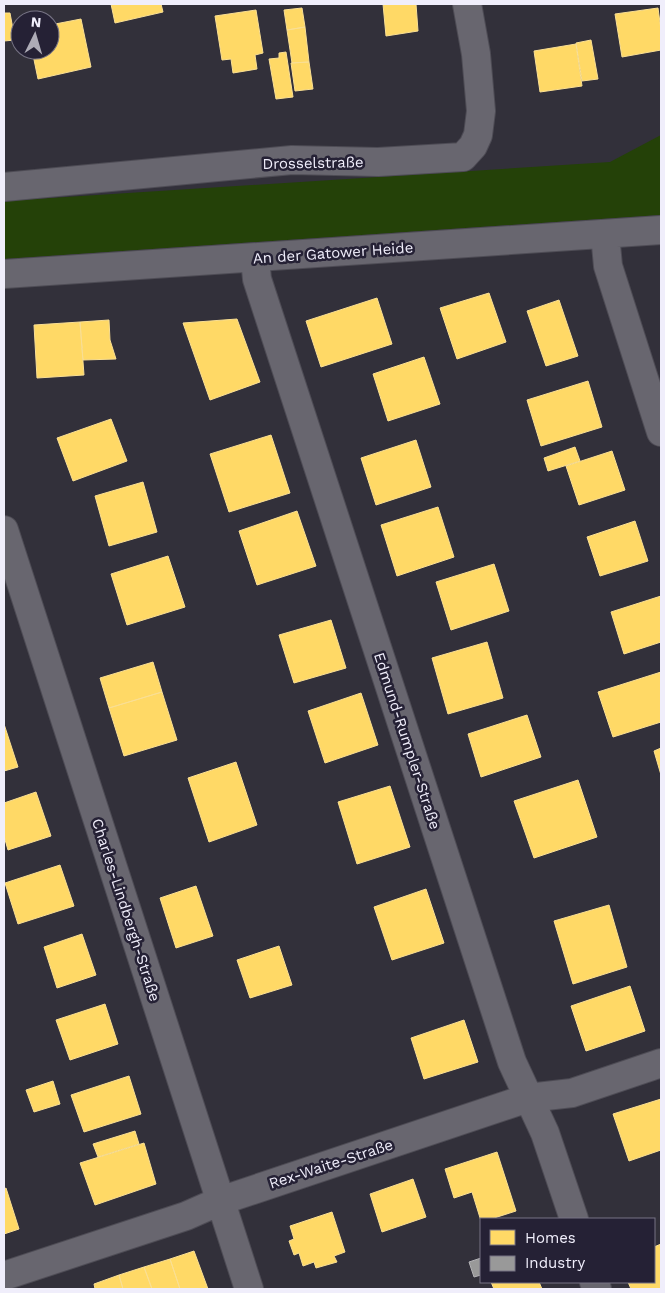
<svg xmlns="http://www.w3.org/2000/svg" width="665" height="1293" font-family="'Work Sans',sans-serif">
<style>
.green{fill:#244108}
.homes{fill:#ffd966;stroke:#fadf93}
.industry{fill:#999;stroke:#b3b2b6}
.lines{fill:none;stroke-linecap:round;stroke-linejoin:round}
.minor-casing{stroke:#4e4c55;stroke-width:30}
.minor{stroke:#68666f;stroke-width:28}
.labels{text-anchor:middle;dominant-baseline:central;stroke-width:5;stroke-linejoin:round;paint-order:stroke}
.street-label{font-size:15px;fill:#f0eefb;stroke:#252135}
</style>
<rect width="100%" height="100%" fill="#32303a"/>
<path class="green" d="M661,135V215L4,259V201L610,162Z"/>
<path class="homes" d="M111,4H161L163,12L115,23Z
M383,4H416L418,31L386,36Z
M302,8L305,27L287,30L284,10Z
M658,8L661,30V50L622,57L615,14Z
M256,10L263,53L255,55L257,69L233,73L231,59L222,60L215,16Z
M4,13H10L15,40L4,41Z
M81,19L91,67L38,79L32,50H50V25Z
M305,27L309,62L292,63L287,30Z
M591,40L598,79L582,81L576,43Z
M576,44L582,86L540,92L534,51Z
M286,52L293,97L276,99L269,59L279,58V53Z
M309,62L313,89L295,91L291,63Z
M489,293L506,342L457,359L440,308Z
M377,298L392,344L321,367L306,321Z
M559,300L578,356L546,366L527,311Z
M237,319L260,382L210,400L183,323Z
M109,320L110,340L116,359L83,360L80,322Z
M80,322L84,375L37,378L34,325Z
M424,357L440,404L388,421L373,374Z
M588,381L602,427L541,446L527,400Z
M111,419L127,461L73,481L57,438Z
M271,435L290,493L229,512L210,454Z
M416,440L431,487L376,505L361,458Z
M575,447L580,461L548,471L544,458Z
M612,451L625,490L579,505L566,466Z
M143,482L157,532L109,546L95,496Z
M438,507L454,557L397,576L381,525Z
M297,511L316,566L257,585L239,531Z
M635,521L648,561L600,576L587,537Z
M168,556L185,607L127,625L111,574Z
M494,564L509,611L451,630L436,582Z
M661,596V642L624,654L611,612Z
M331,620L346,668L294,683L279,635Z
M487,642L503,698L448,714L432,658Z
M153,662L162,692L109,708L100,678Z
M661,672V722L613,737L598,692Z
M162,692L177,740L124,756L109,708Z
M361,693L378,745L325,763L308,711Z
M527,715L541,757L481,777L468,734Z
M4,724L18,767L4,771Z
M661,748V775L654,751Z
M236,762L257,825L209,842L188,778Z
M578,780L597,837L534,858L514,801Z
M390,786L410,847L357,864L338,802Z
M36,792L51,836L8,850L4,836V803Z
M60,865L74,906L18,924L5,883Z
M196,886L213,936L176,948L160,898Z
M426,889L444,943L392,960L374,907Z
M609,905L627,967L573,984L554,921Z
M82,934L96,975L57,988L44,947Z
M279,946L292,985L250,998L237,960Z
M630,986L645,1031L586,1051L571,1006Z
M105,1004L118,1044L70,1060L56,1020Z
M464,1020L478,1062L424,1079L411,1038Z
M129,1076L141,1114L84,1132L71,1095Z
M53,1081L60,1104L34,1112L26,1090Z
M661,1099V1150L629,1161L613,1114Z
M135,1131L139,1144L98,1157L93,1144Z
M144,1143L156,1184L95,1205L80,1163Z
M497,1152L516,1211L491,1219H481V1221L472,1192L454,1198L445,1169Z
M413,1179L426,1217L382,1232L370,1194Z
M6,1188L19,1229L4,1234V1189Z
M332,1212L345,1252L334,1256L337,1262L316,1268L314,1262L303,1266L299,1253L294,1255L289,1241L294,1239L290,1226Z
M661,1244V1289H631L628,1282H654V1247Z
M194,1251L208,1289H180L170,1259Z
M170,1259L180,1289H152L144,1267Z
M144,1267L152,1289H123L119,1275Z
M119,1275L123,1289H95L94,1284Z
M491,1282H539L542,1289H494Z"/>
<path class="industry" d="M481,1258V1275L474,1277L469,1262Z"/>
<g class="lines">
<defs>
<path id="minor" d="M4,187L292,160L378,162L463,157L473,146L478,135L481,111L476,54L467,4
M605,234L608,266L661,432
M255,258L257,279L512,1062L545,1133L574,1219
M4,274L661,230
M4,530L249,1289
M4,1276L186,1216L220,1201L528,1098L572,1093L661,1063
M594,1282L597,1289"/>
</defs>
<use href="#minor" class="minor-casing"/>
<use href="#minor" class="minor"/>
</g>
<g class="labels">
<g class="street-label">
<text transform="translate(313 163) rotate(-1)">Drosselstraße</text>
<text transform="translate(333 253) rotate(-4)">An der Gatower Heide</text>
<text transform="translate(407 741) rotate(72)">Edmund-Rumpler-Straße</text>
<text transform="translate(126 910) rotate(72)">Charles-Lindbergh-Straße</text>
<text transform="translate(331 1164) rotate(-18)">Rex-Waite-Straße</text>
</g>
</g>
<rect width="665" height="1293" fill="none" stroke="#f0eefb" stroke-width="10"/>
<rect x="480" y="1218" width="175" height="65" fill="#252135" stroke="#767384"/>
<rect x="490" y="1230" width="25" height="15" fill="#ffd966" stroke="#767384"/>
<text x="525" y="1243" font-size="15" fill="#f0eefb">Homes</text>
<rect x="490" y="1256" width="25" height="15" fill="#999999" stroke="#767384"/>
<text x="525" y="1268" font-size="15" fill="#f0eefb">Industry</text>
<g transform="translate(35 35) rotate(5)"><circle r="24" fill="#252135" stroke="#767384"/>
<path d="M0-4L9 19L0 12L-9 19Z" fill="#aeacb7"/>
<text y="-8" font-size="14" font-weight="bold" text-anchor="middle" fill="#f0eefb">N</text>
</g>
</svg>
